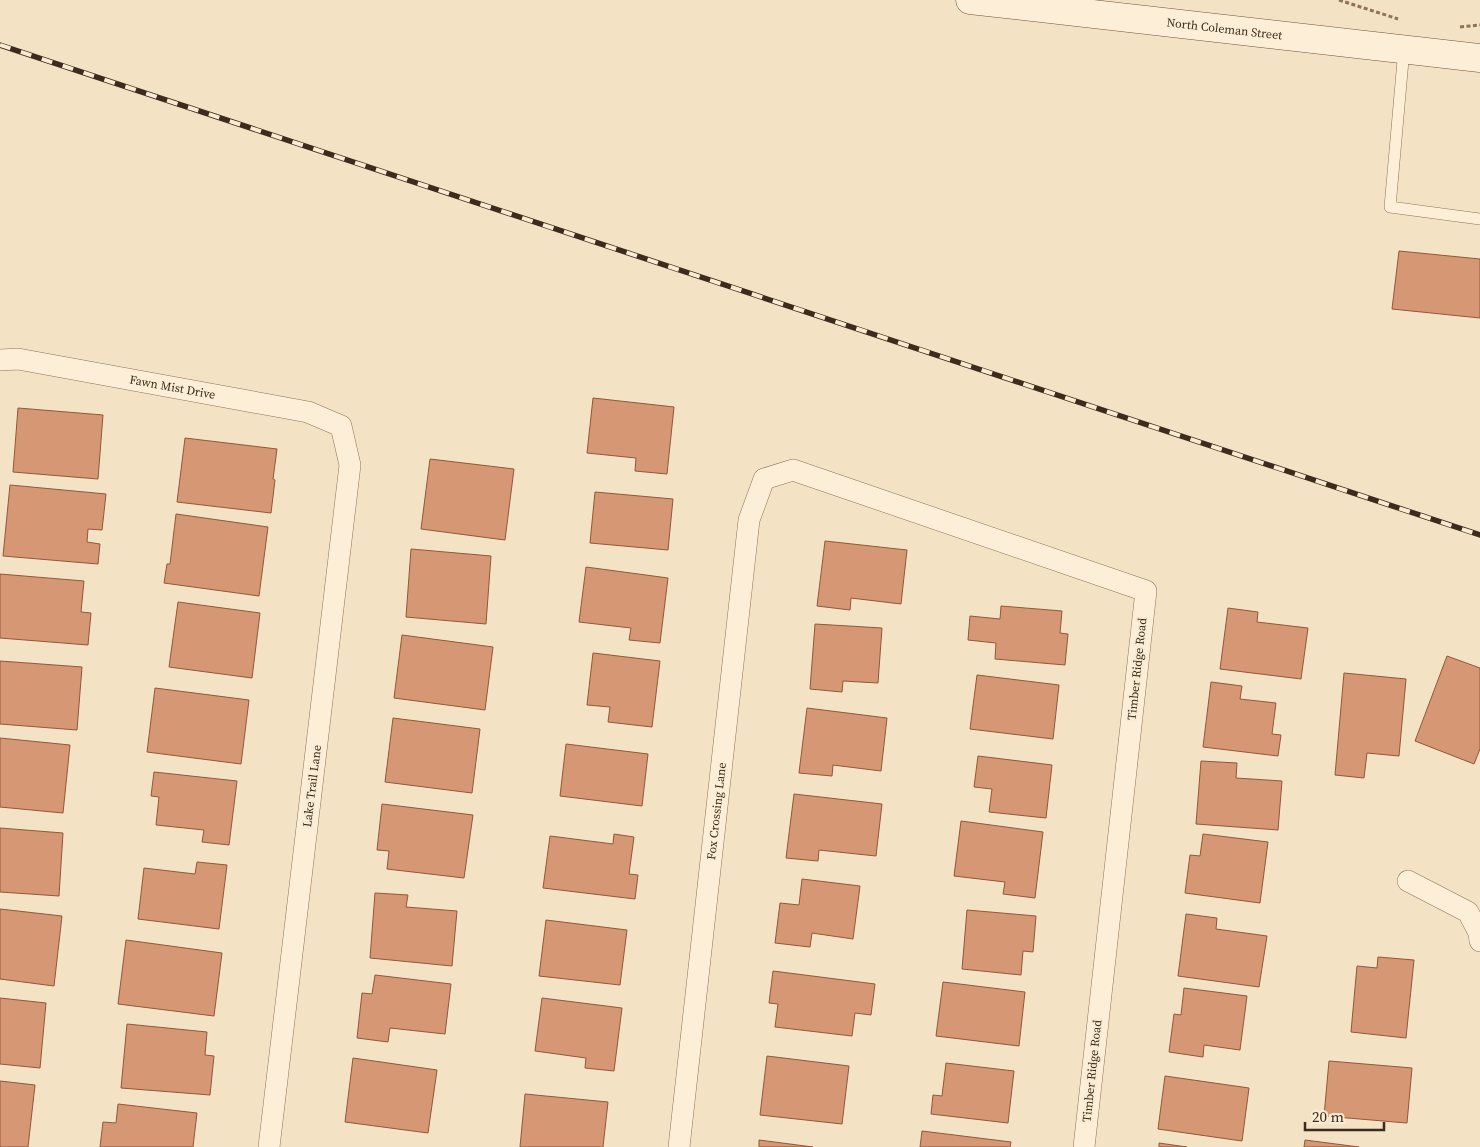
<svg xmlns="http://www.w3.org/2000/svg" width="1480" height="1147" font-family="'Source Serif 4',serif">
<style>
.building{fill:#d69774;stroke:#92573a}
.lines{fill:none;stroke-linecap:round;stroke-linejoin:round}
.lane-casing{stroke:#907257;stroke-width:12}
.street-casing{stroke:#907257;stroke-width:22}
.secondary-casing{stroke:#72523a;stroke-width:29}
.path{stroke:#907257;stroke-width:3;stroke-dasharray:4 2.5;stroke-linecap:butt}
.lane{stroke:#fdefd7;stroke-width:11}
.street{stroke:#fdefd7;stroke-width:21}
.secondary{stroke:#fdefd7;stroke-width:28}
.rail-casing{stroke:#3e2b1d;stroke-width:5.5}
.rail{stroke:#f9ecd3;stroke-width:4;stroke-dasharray:11;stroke-linecap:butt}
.labels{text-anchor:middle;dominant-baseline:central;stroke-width:4.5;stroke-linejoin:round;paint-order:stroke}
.street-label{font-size:12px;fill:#3e2b1d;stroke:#f9ecd3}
</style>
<rect width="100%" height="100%" fill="#f3e2c3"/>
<path class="building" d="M1399,251L1480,259V318L1392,309Z
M593,398L674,407L667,474L635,471L636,458L587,453Z
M18,408L103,415L98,479L13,472Z
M185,438L277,449L273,479L275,480L271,513L177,502Z
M430,459L514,469L505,540L421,529Z
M10,485L106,494L102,530L88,529L87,542L100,544L98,564L3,556Z
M595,492L673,499L668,550L590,543Z
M176,514L268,527L259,596L164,583L167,564H170Z
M825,541L907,550L901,604L851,598L850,610L817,606Z
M411,549L491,556L486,624L406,617Z
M586,567L668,578L660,643L629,640L631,628L579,622Z
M0,574L84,581L81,612L91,613L88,645L0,638Z
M178,602L260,613L252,678L169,667Z
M1001,606L1062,611L1060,633L1068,634L1065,665L995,659L996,643L968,640L970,616L1000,619Z
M1228,608L1258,612L1257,622L1308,628L1301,679L1220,669Z
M815,624L882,628L878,683L843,681L842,692L810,689Z
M402,635L493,647L485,710L394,698Z
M593,653L660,661L652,727L608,722L610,707L587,705Z
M1447,656L1480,668V749L1474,764L1415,741Z
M0,661L82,667L77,730L0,724Z
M1344,673L1406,679L1399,756L1367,753L1364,778L1335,775Z
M977,675L1059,685L1053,739L970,729Z
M1211,682L1242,686L1240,699L1276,703L1272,734L1281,735L1278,756L1203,747Z
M155,688L249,700L241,764L147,752Z
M807,708L887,718L881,771L833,765L832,776L799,773Z
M393,718L480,729L472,793L385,782Z
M0,738L70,745L63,813L0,807Z
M566,744L648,754L642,806L560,796Z
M978,756L1052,765L1046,818L989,812L992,789L974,787Z
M1201,761L1237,763L1236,778L1282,781L1278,830L1196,824Z
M154,772L237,781L229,845L202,842L204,830L156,825L159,797L151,796Z
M794,794L882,804L876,856L819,850L818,861L786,858Z
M382,804L473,815L464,878L387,869L389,851L377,850Z
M961,821L1043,832L1035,898L1003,894L1005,882L954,876Z
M0,828L63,833L59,896L0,892Z
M614,834L634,837L629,874L638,875L635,899L543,888L550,836L613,844Z
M1203,834L1268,842L1260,903L1185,893L1190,855L1200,856Z
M197,862L227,865L219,929L138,919L144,868L195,874Z
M802,879L860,886L853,939L812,933L810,947L775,943L780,903L799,905Z
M375,893L408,895L406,907L457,911L452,966L370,958Z
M0,909L62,916L54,986L0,979Z
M967,910L1036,916L1033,952L1023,951L1021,975L962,969Z
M1186,914L1217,918L1216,929L1267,936L1259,987L1178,976Z
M546,920L627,930L620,985L539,976Z
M126,940L222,953L214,1016L118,1004Z
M1378,957L1414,960L1406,1038L1351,1032L1357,966L1377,968Z
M773,971L875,984L871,1015L855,1013L852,1036L775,1027L778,1004L769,1003Z
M375,975L451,984L445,1034L390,1028L388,1042L357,1038L362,993L372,994Z
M943,982L1025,992L1019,1046L936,1036Z
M1184,988L1247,996L1240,1050L1204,1045L1203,1057L1169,1052L1174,1014L1181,1015Z
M0,998L46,1003L40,1068L0,1064Z
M542,998L622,1008L614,1071L585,1068L586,1058L535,1051Z
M127,1024L207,1032L205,1055L214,1056L210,1095L121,1088Z
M767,1056L849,1066L842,1124L760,1115Z
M353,1058L437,1070L428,1133L345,1122Z
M1329,1061L1412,1068L1407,1123L1324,1116Z
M946,1063L1014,1071L1008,1123L931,1114L933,1095L942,1096Z
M1165,1076L1249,1088L1242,1141L1158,1129Z
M0,1081L35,1085L28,1147H0Z
M525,1094L608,1102L603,1147H520Z
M118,1104L197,1113L193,1147H100L103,1122L116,1123Z
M922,1131L1011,1142L1010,1147H920Z
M759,1140L813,1147H759Z
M1305,1140L1359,1147H1304Z
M1159,1143L1187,1147H1159Z"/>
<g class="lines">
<defs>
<path id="lane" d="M1404,49L1390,207L1480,219"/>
<g id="street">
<path id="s1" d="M0,360L18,359L308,412L341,426L350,465L269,1147"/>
<path d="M1408,881L1468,912L1479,933L1480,941"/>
<path id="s2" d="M679,1147L749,520L764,479L793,470L1146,591L1084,1147"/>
</g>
<g id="secondary">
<path id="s3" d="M970,0L1480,58"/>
</g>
</defs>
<use href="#lane" class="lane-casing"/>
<use href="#street" class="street-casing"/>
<use href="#secondary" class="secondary-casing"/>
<path class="path" d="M1339,0L1398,19
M1460,27L1480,25"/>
<use href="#lane" class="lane"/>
<use href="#street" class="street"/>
<use href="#secondary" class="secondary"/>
<defs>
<path id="rail" d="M0,45L1480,535"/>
</defs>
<use href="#rail" class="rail-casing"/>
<use href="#rail" class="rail"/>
</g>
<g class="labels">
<g class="street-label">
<text stroke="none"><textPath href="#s3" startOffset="256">North Coleman Street</textPath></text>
<text stroke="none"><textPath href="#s1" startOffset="175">Fawn Mist Drive</textPath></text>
<text transform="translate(1137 669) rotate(-84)">Timber Ridge Road</text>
<text transform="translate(312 786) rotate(-83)">Lake Trail Lane</text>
<text stroke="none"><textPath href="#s2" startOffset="338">Fox Crossing Lane</textPath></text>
<text transform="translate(1092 1071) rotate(-84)">Timber Ridge Road</text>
</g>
</g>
<path d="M1305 1122v8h79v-8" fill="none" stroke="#3e2b1d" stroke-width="2.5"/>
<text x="1312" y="1122" font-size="15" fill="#3e2b1d" stroke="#f9ecd3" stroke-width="4" paint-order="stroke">20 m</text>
</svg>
